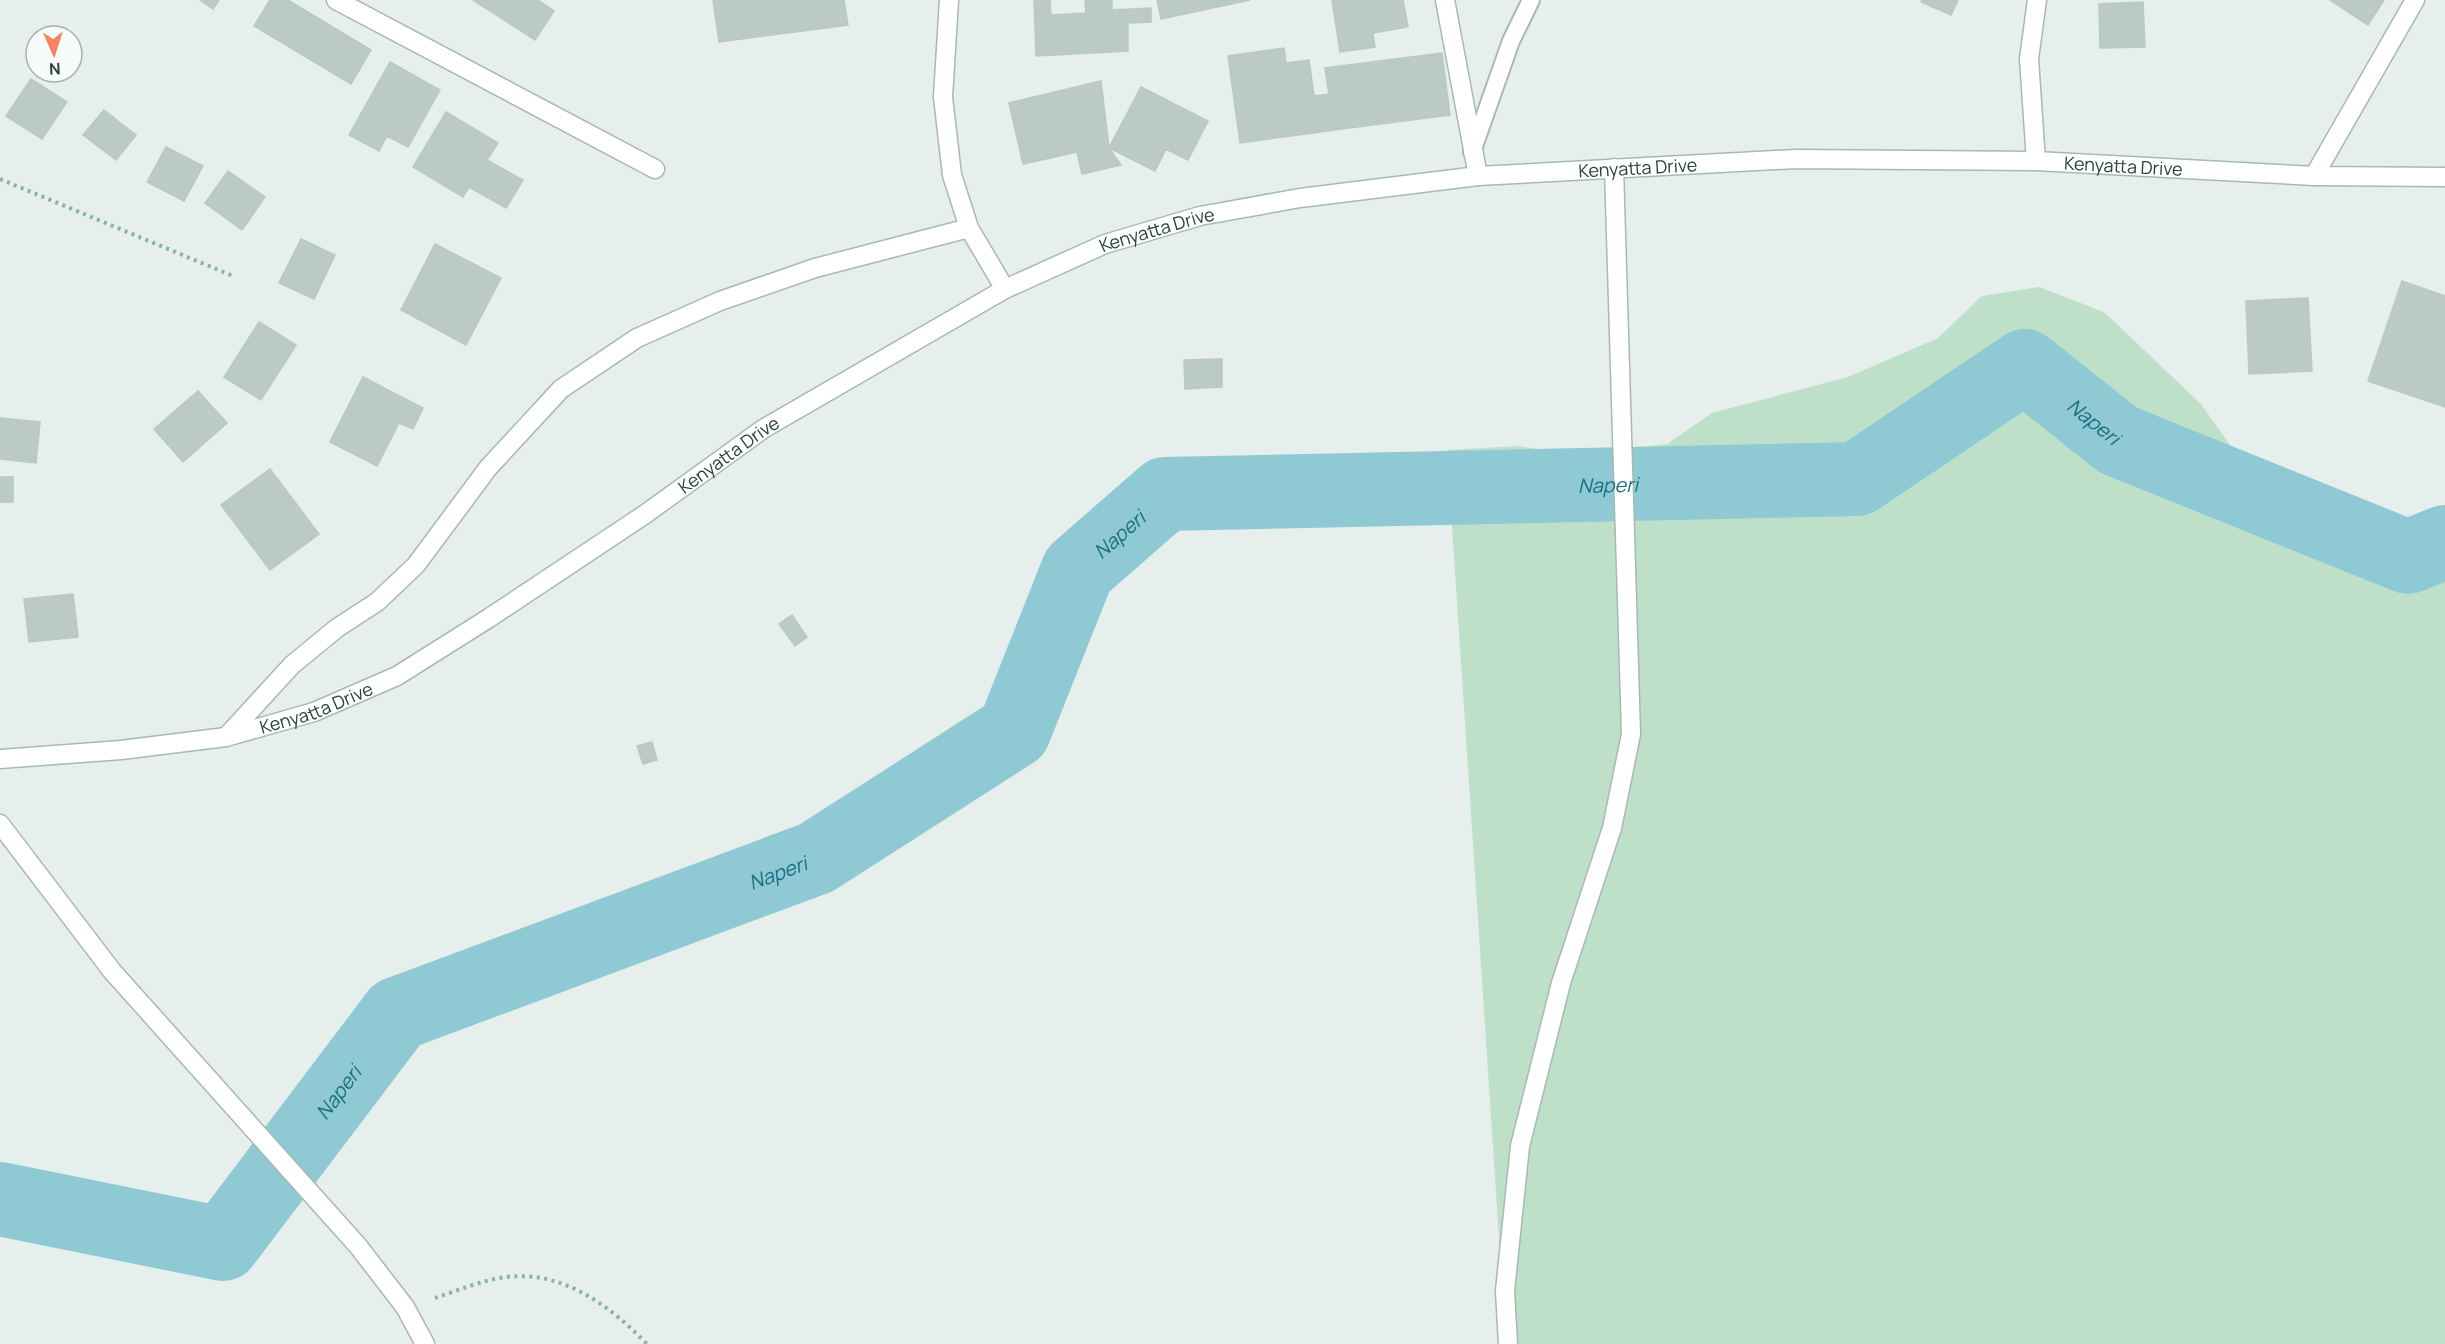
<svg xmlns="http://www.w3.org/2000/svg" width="2445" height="1344" font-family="Manrope,sans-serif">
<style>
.green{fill:#bfe0c8}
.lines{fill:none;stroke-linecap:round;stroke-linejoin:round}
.river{stroke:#8ec9d4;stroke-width:74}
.building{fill:#bbcac4;stroke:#b8c9c2;stroke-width:1.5}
.service-casing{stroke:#a8b8b2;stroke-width:20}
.minor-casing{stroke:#a8b8b2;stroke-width:21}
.secondary-casing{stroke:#a4bbb3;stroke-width:21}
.path{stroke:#86b3a5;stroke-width:4;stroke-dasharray:3 4.5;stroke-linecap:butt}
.service{stroke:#fff;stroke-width:16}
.minor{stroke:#fff;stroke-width:18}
.secondary{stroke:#fff;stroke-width:18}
.labels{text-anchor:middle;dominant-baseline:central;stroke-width:4.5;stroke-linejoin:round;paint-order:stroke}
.street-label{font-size:18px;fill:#24423a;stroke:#f7fbf9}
.water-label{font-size:20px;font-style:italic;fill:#1c6f80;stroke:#f7fbf9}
</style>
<rect width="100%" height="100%" fill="#e6efeb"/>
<path class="green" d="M2039,287L2104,312L2201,404L2245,466L2327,501L2368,522L2445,516V1344H1506L1447,450L1517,446L1576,455L1667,444L1712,413L1848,377L1938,338L1982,296Z"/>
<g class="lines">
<path class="river" id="s1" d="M0,1199L223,1244L397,1014L816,858L1014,731L1078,570L1165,494L1857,479L2025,366L2118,440L2408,557L2445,542"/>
</g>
<path class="building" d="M200,0H219L213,9Z
M270,0H288L371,50L351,84L254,26Z
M473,0H538L554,11L535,40Z
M713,0H844L848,25L719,42Z
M1034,0H1050L1051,15L1086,13L1085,0H1112V10L1151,8V22L1128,23V51L1036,56Z
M1157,0H1250L1161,19Z
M1332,0H1403L1408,27L1373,33L1375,47L1340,52Z
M1922,0H1958L1951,15L1921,2Z
M2330,0H2384L2368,25Z
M2143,2L2145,47L2100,48L2099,4Z
M1284,48L1286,63L1309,60L1314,96L1329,94L1334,130L1240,143L1228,56Z
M1442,53L1450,115L1334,130L1325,68Z
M390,62L440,90L408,147L387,136L379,151L349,135Z
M31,79L67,102L42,139L6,116Z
M1101,81L1109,148L1121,165L1082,174L1077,152L1023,164L1009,103Z
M1141,87L1208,121L1188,160L1166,149L1155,171L1109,148Z
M104,110L136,135L116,160L83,135Z
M446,112L498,143L487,160L523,180L506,208L469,187L463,197L413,167Z
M166,147L203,166L184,201L147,182Z
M228,171L265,197L242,230L205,203Z
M301,239L335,255L314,299L279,283Z
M435,244L501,278L466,345L401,310Z
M2402,281L2445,296V407L2368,381Z
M2308,298L2312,371L2249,374L2246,301Z
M259,322L296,345L261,400L224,377Z
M1222,359V387L1185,389L1184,360Z
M363,377L423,408L413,429L399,423L377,466L330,442Z
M198,391L227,423L183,462L154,429Z
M0,418L40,422L36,463L0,459Z
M270,469L319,534L270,570L221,505Z
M0,477H13V502H0Z
M73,594L78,637L29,642L24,599Z
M792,615L807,637L795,646L779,624Z
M652,742L657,760L643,764L637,746Z"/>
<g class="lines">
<defs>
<path id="service" d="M1472,152L1511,41L1531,0"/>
<path id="minor" d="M336,0L655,169
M949,0L943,97L952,175L969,228L1005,289
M1445,0L1478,176
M2036,161L2029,59L2037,0
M2314,176L2415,0
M226,737L292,665L337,628L377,602L416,565L488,468L561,389L637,338L720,301L815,268L969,228
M0,824L112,971L358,1246L405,1307L425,1344
M1508,1344L1505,1291L1520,1146L1561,983L1612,828L1631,734L1614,168"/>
<g id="secondary">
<path id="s2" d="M0,759L121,750L226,737L314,712L397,676L489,618L644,515L763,429L1005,289L1105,244L1200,216L1300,198L1478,176L1796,159L2036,161L2314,176L2445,177"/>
</g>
</defs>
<use href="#service" class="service-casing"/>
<use href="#minor" class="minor-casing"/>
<use href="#secondary" class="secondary-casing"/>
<path class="path" d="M0,179L233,276
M435,1298C457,1291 482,1280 506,1277C563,1270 610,1306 647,1344"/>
<use href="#service" class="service"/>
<use href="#minor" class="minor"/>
<use href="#secondary" class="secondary"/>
</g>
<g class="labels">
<g class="street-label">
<text stroke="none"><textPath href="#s2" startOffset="2266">Kenyatta Drive</textPath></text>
<text stroke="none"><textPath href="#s2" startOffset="1780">Kenyatta Drive</textPath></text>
<text stroke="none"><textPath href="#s2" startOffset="1294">Kenyatta Drive</textPath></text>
<text stroke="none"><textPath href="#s2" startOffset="808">Kenyatta Drive</textPath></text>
<text stroke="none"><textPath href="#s2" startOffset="322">Kenyatta Drive</textPath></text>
</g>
<g class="water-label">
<text stroke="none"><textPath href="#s1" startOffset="2470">Naperi</textPath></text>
<text stroke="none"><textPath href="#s1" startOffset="1930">Naperi</textPath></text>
<text stroke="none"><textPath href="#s1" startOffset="1426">Naperi</textPath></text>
<text stroke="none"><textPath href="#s1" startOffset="922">Naperi</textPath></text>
<text stroke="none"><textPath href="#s1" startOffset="418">Naperi</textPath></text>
</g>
</g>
<g transform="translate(54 54) rotate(177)"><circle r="28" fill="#f7fbf9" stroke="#a3b1ad" stroke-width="1.5"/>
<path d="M0-4.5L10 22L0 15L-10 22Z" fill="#f4845f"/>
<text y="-9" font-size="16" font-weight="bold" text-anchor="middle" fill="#24423a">N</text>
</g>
</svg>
